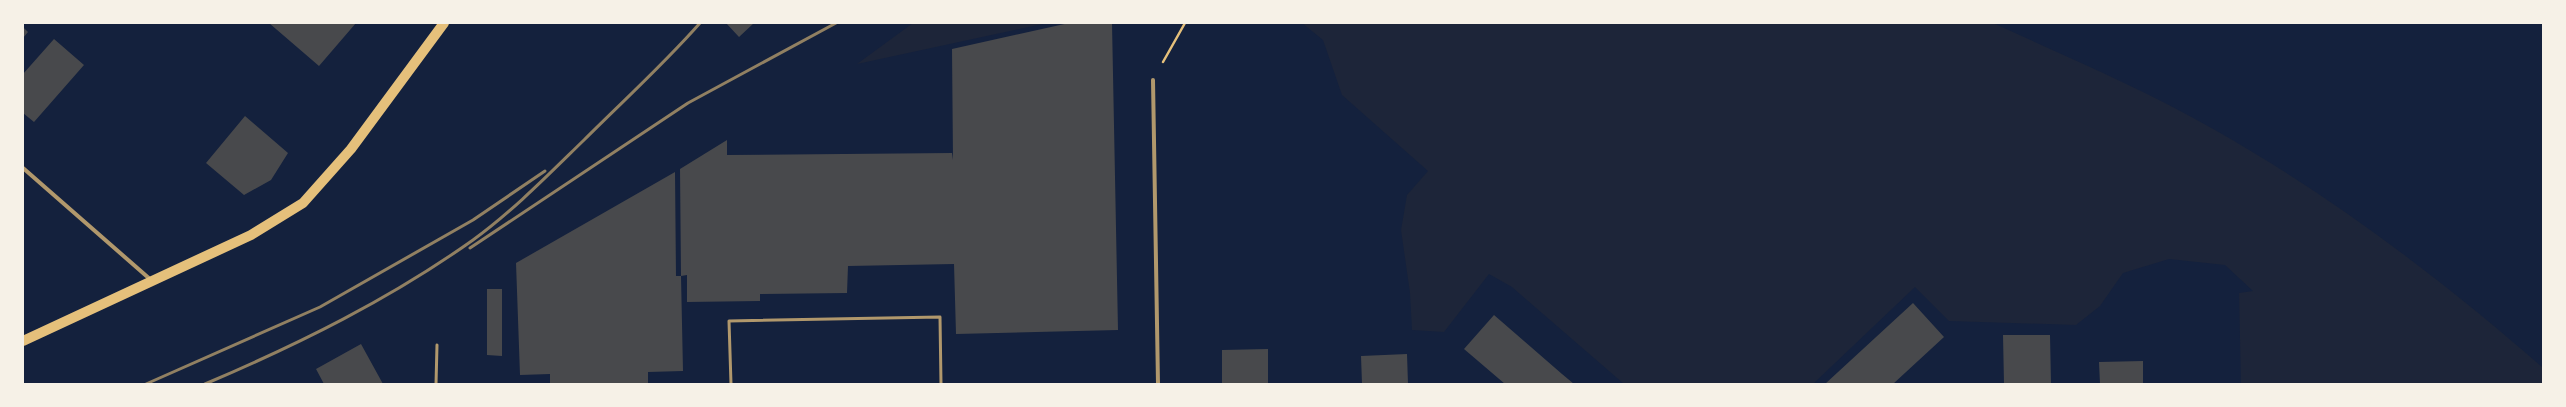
<svg xmlns="http://www.w3.org/2000/svg" width="2566" height="407" font-family="Helvetica,sans-serif">
<style>
.green{fill:#1d2539}
.building{fill:#48494c}
.lines{fill:none;stroke-linecap:round;stroke-linejoin:round}
.path{stroke:#e5c07b;stroke-width:2.5}
.service{stroke:#b1986c;stroke-width:3}
.minor{stroke:#b1986c;stroke-width:4}
.primary{stroke:#e5c07b;stroke-width:10}
.rail{stroke:#918062;stroke-width:3}
</style>
<rect width="100%" height="100%" fill="#14213d"/>
<path class="green" d="M913,23H1047L857,64Z
M1302,23H1993C2067,57 2144,89 2215,130C2330,195 2443,280 2543,368V384H2241L2239,293L2253,291L2225,265L2169,259L2123,273L2100,306L2076,325L1949,321L1915,287L1813,384H1624L1512,287L1489,274L1444,332L1412,330L1410,293L1401,230L1407,195L1428,171L1342,95L1323,40Z"/>
<path class="building" d="M269,23H356L319,66Z
M726,23H754L739,37Z
M1069,23H1112L1118,330L956,334L954,264L848,266L847,293L760,294V301L687,302V275L681,276L680,169L727,140V155L952,153L953,160L952,49Z
M23,27L28,32L23,38Z
M54,39L84,65L34,122L23,113V74Z
M245,116L288,153L271,180L244,195L206,163Z
M675,172L676,276H681L683,371L648,372V384H550V374L520,375L516,263Z
M487,289H502V356L487,355Z
M1913,303L1944,337L1893,384H1825Z
M1494,315L1562,374L1574,384H1505L1464,349Z
M2003,335H2050L2051,384H2004Z
M361,344L383,384H324L316,369Z
M1268,349V384H1222V350Z
M1407,354L1408,384H1362L1361,356Z
M2143,361V384H2100L2099,362Z"/>
<g class="lines">
<path class="path" d="M1163,62L1185,23"/>
<path class="service" d="M436,384L437,345
M731,384L729,321L940,317L941,384"/>
<path class="minor" d="M1153,80L1158,384
M23,168L151,280"/>
<path class="primary" d="M23,341L251,235L303,203L351,149L444,23"/>
<path class="rail" d="M470,248L688,103L836,23
M146,384L320,307L473,220L545,171
M205,384C299,344 390,299 473,240C513,211 549,174 584,140C623,101 664,64 700,23"/>
</g>
<rect width="2566" height="407" fill="none" stroke="#f6f1e7" stroke-width="48"/>
</svg>
